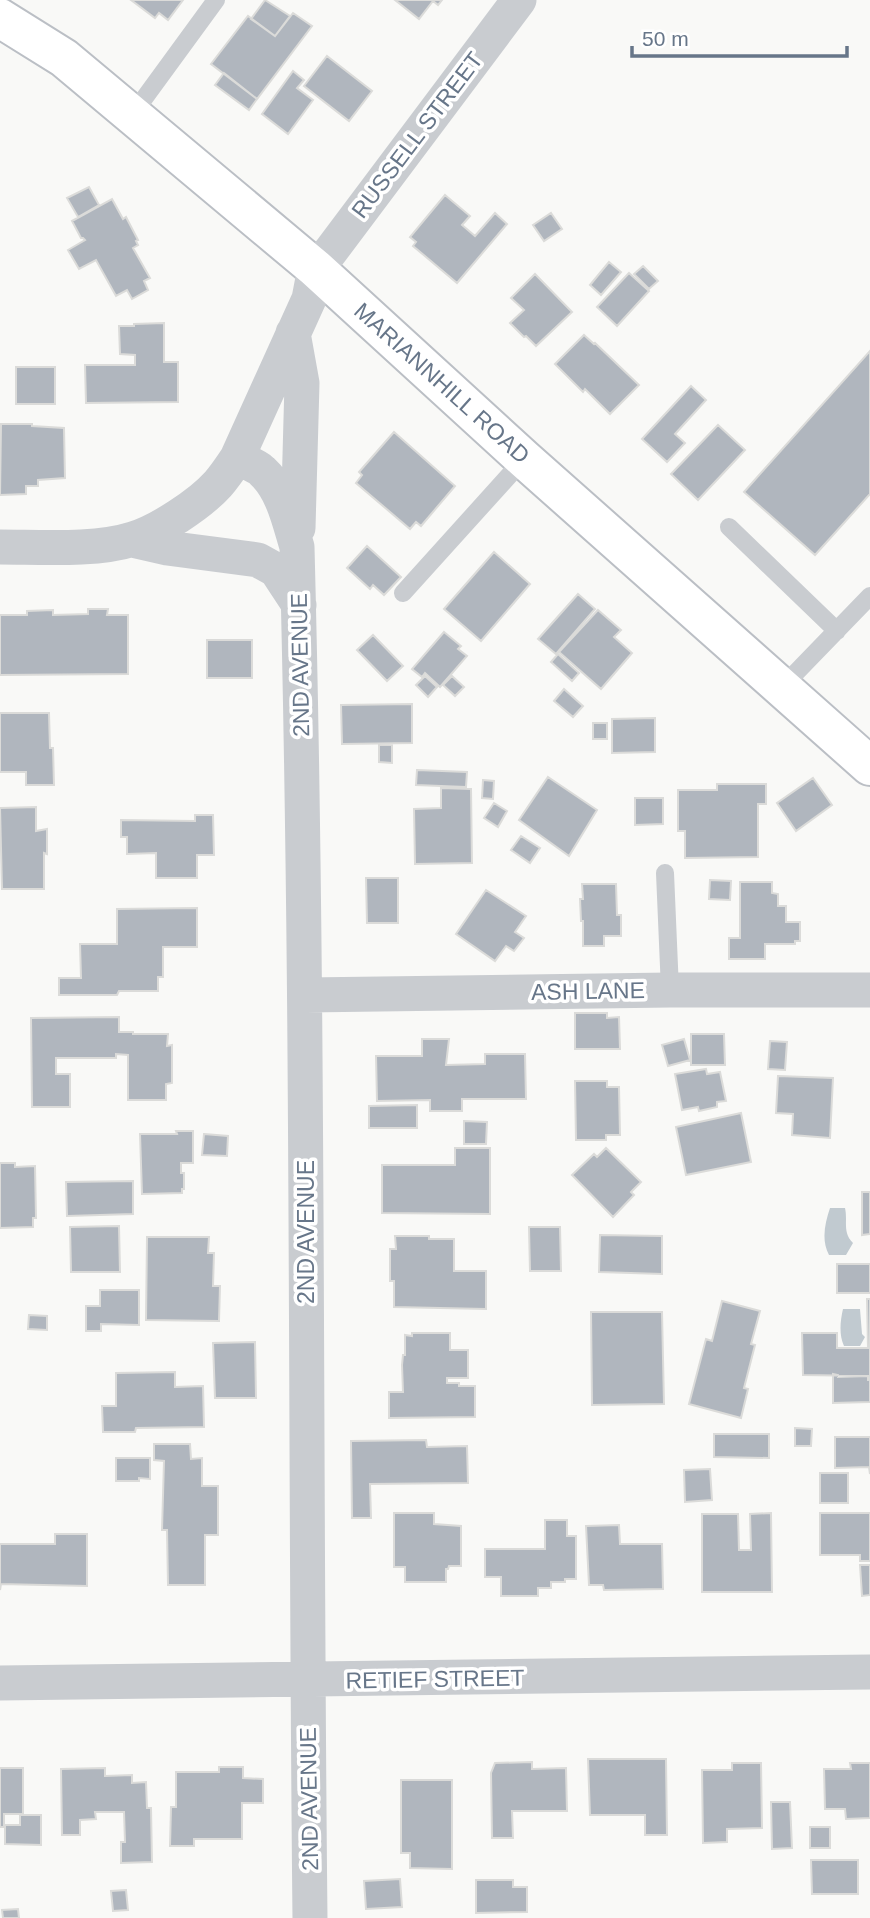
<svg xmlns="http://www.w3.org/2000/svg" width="870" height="1918" font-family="Arial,sans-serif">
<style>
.water{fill:#c1cad0}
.building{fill:#b0b6be;stroke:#dbdbd9;stroke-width:2}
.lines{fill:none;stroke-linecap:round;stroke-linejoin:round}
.secondary-casing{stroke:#bbbfc5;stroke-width:42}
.lane{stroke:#c9ccd0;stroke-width:18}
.street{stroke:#c9ccd0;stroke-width:35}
.secondary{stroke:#fff;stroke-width:38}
.labels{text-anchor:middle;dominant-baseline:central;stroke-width:7;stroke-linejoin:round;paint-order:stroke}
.street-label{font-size:23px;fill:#677689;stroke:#fff}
</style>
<rect width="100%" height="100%" fill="#f9f9f7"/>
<path class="water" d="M830,1208H845C848,1221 842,1232 853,1243L846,1255H829C821,1240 825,1223 830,1208Z
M843,1309H860L862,1334L865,1337L860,1346H844C839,1335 840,1322 843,1309Z"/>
<path class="building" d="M131,0H183L168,20L159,13L155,18Z
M265,0L290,16L275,36L251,19Z
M395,0H442L438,5L433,1L419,19Z
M293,13L312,26L257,99L211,64L248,16L275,36Z
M327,56L372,91L349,121L304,86Z
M293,71L304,80L297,88L313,100L288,134L262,114Z
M224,73L257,99L249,110L215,85Z
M89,187L99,205L78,217L67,198Z
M445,195L470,216L462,225L475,236L495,213L507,224L457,283L413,246L416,242L410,237Z
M112,199L123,219L126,217L138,240L136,241L138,245L133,248L150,278L144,281L148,290L132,299L127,290L116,296L96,260L79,269L68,250L85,240L83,238H81L72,221Z
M551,213L562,229L544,241L533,225Z
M609,262L621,272L601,295L590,285Z
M643,266L658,281L649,289L634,274Z
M629,273L649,291L617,326L597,307Z
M535,274L572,312L536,346L526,336L524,337L510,323L524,310L511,298Z
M164,323V362H178V402L86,403L85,365H135V355L120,354L119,326H134V324Z
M584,335L594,344L595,343L639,385L610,414L585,389L583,392L555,364Z
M870,351V494L815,555L744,492Z
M16,367H55V404H16Z
M691,386L706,400L675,434L685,443L667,462L642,439Z
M1,424H32V426L64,428L65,478L38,480V486H26V494L0,495Z
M718,425L745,450L698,500L671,474Z
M394,432L455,486L421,526L416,522L410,529L356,483L362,475L359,472Z
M367,546L401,577L384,595L373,585L370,589L347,568Z
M494,552L530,584L481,641L444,609Z
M578,594L595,609L556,654L538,639Z
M88,609H108L107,615H128V674L0,675V615H27V611L53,610V615L88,614Z
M598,610L621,630L614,637L632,653L601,689L559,652Z
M444,632L461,646L458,649L467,656L440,687L425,673L422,677L412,669Z
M373,635L403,666L387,681L357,650Z
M207,640H252V678H207Z
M558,654L579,673L572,681L551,662Z
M425,676L437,687L428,697L416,685Z
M452,676L464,687L455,696L443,685Z
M564,689L583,706L573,717L554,701Z
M412,704V743L342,744L341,705Z
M0,713H49L50,748H53L54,785H26V772H0Z
M655,718V752L612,753V719Z
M593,723H607V739H593Z
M379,745H392V763L379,762Z
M417,770L467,772L466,787L416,785Z
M548,777L597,810L569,856L519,820Z
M813,778L832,805L796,831L777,803Z
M483,780L494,781L493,799L482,798Z
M717,784H766V804H758V857L685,858V831H678V790H717Z
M441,788L471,789L472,863L415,864L414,809L441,808Z
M635,798H663V824L635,825Z
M494,803L507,811L498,827L484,818Z
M36,807V831L47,829V854L44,853V889H2L0,808Z
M195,815H213L214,855H197V878H156V853L127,854V837H121V820L195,821Z
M521,836L540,848L530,863L511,850Z
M366,878H398V923H367Z
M710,880L731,881L730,900L709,899Z
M740,882H772V893L778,894V906H786V922H800V941H795V944H765V959H729V938H740Z
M582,884H616L617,915H621V936H604V946H583V921H581L580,899H583Z
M486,890L526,916L515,932L524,938L514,951L506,946L495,961L456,934Z
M197,908V947H163V977H158V991H119L117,995H59V978H81L80,944H117V909Z
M575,1013H607V1018L619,1017L620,1049H575Z
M119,1017V1032H133V1034H168L167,1046L172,1045V1083L166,1084V1100H128V1055L116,1054V1058H56V1074H70V1107H32L31,1018Z
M691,1034H724L725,1065H691Z
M422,1039H449L446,1065L485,1064V1054H525L526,1099H462V1111H430V1100L377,1101L376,1056H422Z
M684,1039L690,1060L668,1066L662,1045Z
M770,1041L787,1042L785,1070L768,1069Z
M706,1069L707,1074L720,1072L726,1101L717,1102V1107L699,1111L698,1107L682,1110L675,1074Z
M778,1076L833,1078L830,1138L792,1135L793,1114L776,1113Z
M575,1081H607V1087H619L620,1135H606V1140H576Z
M417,1105V1128H369V1106Z
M741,1113L751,1162L686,1175L676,1127Z
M464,1121L487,1122L486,1144H464Z
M176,1131H193V1163H181V1173H184V1189H182V1193L142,1194L140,1134H177Z
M204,1134L228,1136L227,1156L202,1155Z
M455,1148H490V1214L382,1213V1165H455Z
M606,1148L641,1182L631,1192L634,1195L613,1217L572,1175L594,1154L597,1157Z
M0,1163H15V1167L35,1166L36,1218H33V1227L0,1228Z
M133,1181V1214L67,1216L66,1182Z
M862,1192H870V1234L862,1235Z
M119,1226L120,1272H71L70,1227Z
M529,1227H560L561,1271H530Z
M600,1235L662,1236V1274L599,1272Z
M395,1236H429V1239H454V1271H486V1309L394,1307V1281H390V1249H396Z
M147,1237H209L208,1253H214L213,1286H220L219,1321L146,1320Z
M837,1264H870V1293H837Z
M100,1290H139V1325L101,1324V1331H86V1306H100Z
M867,1299H870V1380H868V1376L803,1375L802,1333H837V1348H868Z
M722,1301L760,1311L751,1344L755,1345L744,1388L748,1389L741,1418L689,1404L706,1339L712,1341Z
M591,1312H662L664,1404L592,1405Z
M29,1315L47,1316V1330L28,1329Z
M412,1333H450V1350H468V1378H447V1383H459V1386H475V1417L389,1418V1392H403L402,1365L403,1355H405V1335L412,1336Z
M255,1342L256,1398H215L213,1343Z
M175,1372V1387L203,1386L204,1427L136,1428L135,1432H103L102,1406H116V1373Z
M833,1374L838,1375V1377L868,1376V1380H870V1402L833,1403Z
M795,1428L812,1429L811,1446H795Z
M714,1434H769V1458L714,1457Z
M835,1437H870V1474L869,1467L835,1468Z
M426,1440L427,1447L467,1446L468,1483L370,1484L371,1518H352L351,1441Z
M154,1444H190L191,1459L202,1458V1486H218V1535H205V1585H168L167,1530H162L164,1461L154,1460Z
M116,1458H150V1479L139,1478V1481H116Z
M710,1469L712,1500L685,1502L684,1470Z
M820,1473H848V1503H820Z
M394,1513H434V1524L461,1526V1566H449L448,1569H446V1582H405V1567H394Z
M771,1513L772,1592H702V1514H738L739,1550H751L750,1514Z
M820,1513H870V1561H860V1555H820Z
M545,1520H567V1536H576V1579H565V1582H551V1588H538V1596H501V1577H485V1549H545Z
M619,1525L620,1544H662L663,1589L604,1590L603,1585H589L586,1526Z
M55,1534H87V1586L1,1584L0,1590V1544H55Z
M860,1565H870V1595L862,1596Z
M588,1759H666L667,1835H645V1815H590Z
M532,1762V1769L566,1768L567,1811H512L513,1838H492L491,1773L495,1763Z
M732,1763H761L762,1828L727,1829V1842L703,1843L702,1770H732Z
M850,1763H870V1818L846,1819L845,1809H825L824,1769H851Z
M219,1767H243V1778L263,1779V1803H242V1839H194V1846H170L171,1807H176V1772H219Z
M0,1768H23V1814H4V1827H0Z
M105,1768V1776L132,1775V1783L146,1782L147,1808H151L152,1862L121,1863V1842H125L124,1812H95L96,1819L80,1820V1835H62L61,1769Z
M401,1780H452V1869L410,1868V1853H401Z
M771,1802H790L792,1848L772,1849Z
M20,1815H41V1845L5,1844V1825H20Z
M810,1827H830V1848H810Z
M811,1860H858V1894H812Z
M400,1879L402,1907L366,1909L364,1881Z
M476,1880H513V1887H527V1912L476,1913Z
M126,1890L128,1910L113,1911L111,1891Z
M18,1909L19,1918H3L2,1910Z"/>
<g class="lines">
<defs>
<path id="secondary" d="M0,18L64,58L315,268L524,459L870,766"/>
</defs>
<use href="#secondary" class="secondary-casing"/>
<path class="lane" d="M132,115L216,0
M729,527L837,631
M403,593L524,459
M782,687L870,596
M665,873L670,990"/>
<path class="street" d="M293,333L302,383L298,528
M132,540L167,548L258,560L276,570L299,605
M0,547C40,547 96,551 133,539C159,531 200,504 218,484C225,476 231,467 237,458
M306,995L670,990H870
M0,1683L870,1672
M310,1918C305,1461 309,1004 297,547C289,521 283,490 262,471C256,465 245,462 237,458L309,299L315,268L330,252L519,0"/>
<use href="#secondary" class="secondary"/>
</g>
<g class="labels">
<g class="street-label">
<text transform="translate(417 135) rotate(-53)">RUSSELL STREET</text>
<text transform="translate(442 383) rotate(42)">MARIANNHILL ROAD</text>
<text transform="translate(300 665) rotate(-91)">2ND AVENUE</text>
<text transform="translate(588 991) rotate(-1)">ASH LANE</text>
<text transform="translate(306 1232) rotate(-90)">2ND AVENUE</text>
<text transform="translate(435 1679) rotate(-1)">RETIEF STREET</text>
<text transform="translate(309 1799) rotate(-91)">2ND AVENUE</text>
</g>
</g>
<path d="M632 46v10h215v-10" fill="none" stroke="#677689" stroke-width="3.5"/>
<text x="642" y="46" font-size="21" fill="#677689" stroke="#ffffff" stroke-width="5" paint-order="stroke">50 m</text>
</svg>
